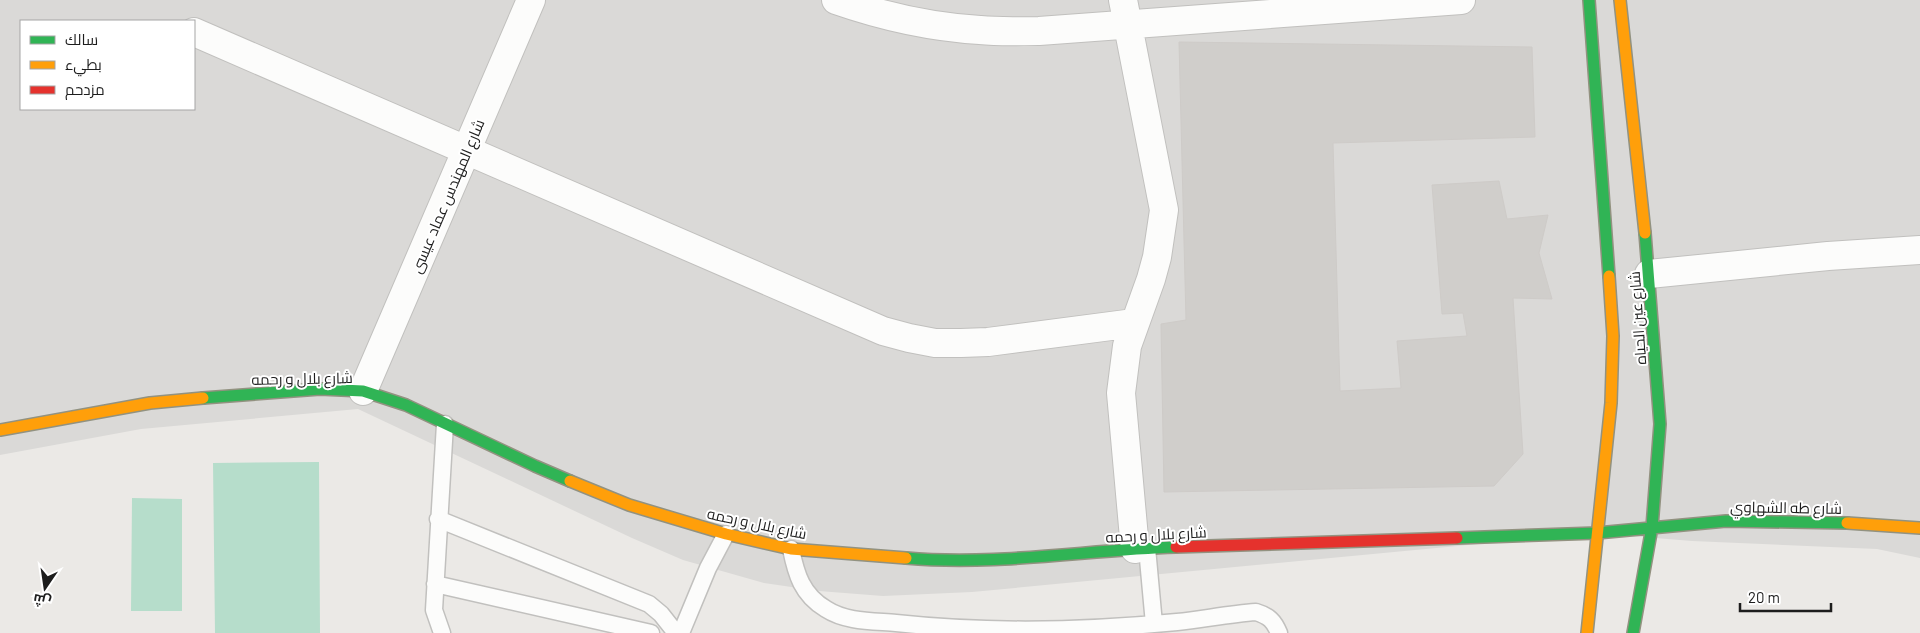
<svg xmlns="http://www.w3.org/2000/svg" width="1920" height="633" font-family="Barlow,Cairo,sans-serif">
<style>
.residential{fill:#dad9d7;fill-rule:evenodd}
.pitch{fill:#b6ddcb}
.building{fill:#d0cecb;stroke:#cecbc8}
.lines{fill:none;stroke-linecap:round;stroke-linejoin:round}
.lane-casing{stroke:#c1c0be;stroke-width:19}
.street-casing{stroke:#c1c0be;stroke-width:30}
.fast-casing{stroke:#929280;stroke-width:14}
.slow-casing{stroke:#929280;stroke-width:14}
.jam-casing{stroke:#929280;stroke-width:14}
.lane{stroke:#fcfcfb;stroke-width:16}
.street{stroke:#fcfcfb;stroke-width:28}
.fast{stroke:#30b455;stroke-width:11}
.slow{stroke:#ff9f0a;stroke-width:11}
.jam{stroke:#e5322d;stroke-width:11}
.labels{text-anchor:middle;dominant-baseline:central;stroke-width:4;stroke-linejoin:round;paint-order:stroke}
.street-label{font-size:15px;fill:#1d1d1d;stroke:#fff}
</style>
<rect width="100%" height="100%" fill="#ebe9e6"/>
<path class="residential" d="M0,0H1920V558L1877,549L1692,541L1594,533L972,592L883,596L819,591L764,583L683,560L632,538L358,409L141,429L0,455ZM21,21H194V109H21Z"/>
<path class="pitch" d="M319,462L320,633H215L213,463Z
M132,498L182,499V611H131Z"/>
<path class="building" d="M1179,42L1532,47L1535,137L1333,143L1340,391L1401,388L1397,341L1467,336L1463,313L1442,314L1432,185L1499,181L1507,219L1548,215L1539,253L1552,299L1513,298L1523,454L1494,486L1164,492L1161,324L1186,320Z"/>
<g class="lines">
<defs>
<path id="lane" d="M438,519L649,604L661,614L676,633
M1147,548L1154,624
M791,549C796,574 802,595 826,609C846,622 873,621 896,623C989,633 1084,631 1177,622C1204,619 1230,614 1256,612C1269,616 1274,621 1279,633
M435,584L651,633
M442,633L434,610L445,424
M681,633L708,568L726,534"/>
<path id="street" d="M836,0C882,16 931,27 980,30C1000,32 1019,31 1039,31L1461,0
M1123,0L1164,210L1157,257L1151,279L1127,346L1121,393L1135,549
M194,32L883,331L909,338L935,343H961L988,342L1134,323
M1649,274L1828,256L1920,250
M363,391L531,0"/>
<path id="fast" d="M1589,0L1609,276
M203,398L320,389L363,391L406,405L535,466L570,481
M1457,538L1597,533L1726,521L1847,523
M906,558C996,566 1086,550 1176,547
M1633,633L1652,527L1660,424L1645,233"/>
<path id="slow" d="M1620,0L1645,233
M0,430L150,403L203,398
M570,481L629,505L726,534L791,549L906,558
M1847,523L1920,528
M1587,633L1611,403L1613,336L1609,276"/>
<path id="jam" d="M1176,547L1457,538"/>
</defs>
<use href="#lane" class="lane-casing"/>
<use href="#street" class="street-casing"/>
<use href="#fast" class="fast-casing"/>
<use href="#slow" class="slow-casing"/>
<use href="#jam" class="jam-casing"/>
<use href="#lane" class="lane"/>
<use href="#street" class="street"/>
<use href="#fast" class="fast"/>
<use href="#slow" class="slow"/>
<use href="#jam" class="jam"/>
</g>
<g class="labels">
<g class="street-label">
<text transform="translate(447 196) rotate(-67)">شارع المهندس عماد عيسى</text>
<text transform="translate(1637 318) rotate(-94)">شارع عين الحياه</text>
<text transform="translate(302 378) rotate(-1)">شارع بلال و رحمه</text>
<text transform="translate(1786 507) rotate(1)">شارع طه الشهاوي</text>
<text transform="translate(757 523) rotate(12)">شارع بلال و رحمه</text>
<text transform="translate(1156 534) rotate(-3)">شارع بلال و رحمه</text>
</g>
</g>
<rect x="20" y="20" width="175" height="90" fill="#ffffff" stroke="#a5a5a5"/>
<rect x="30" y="36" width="25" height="8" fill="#30b455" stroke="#a5a5a5"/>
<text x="65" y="45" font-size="15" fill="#1d1d1d">سالك</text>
<rect x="30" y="61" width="25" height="8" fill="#ff9f0a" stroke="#a5a5a5"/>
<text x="65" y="70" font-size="15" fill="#1d1d1d">بطيء</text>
<rect x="30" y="86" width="25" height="8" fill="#e5322d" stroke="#a5a5a5"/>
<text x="65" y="95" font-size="15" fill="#1d1d1d">مزدحم</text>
<g transform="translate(45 588) rotate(193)" stroke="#ffffff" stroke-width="4" paint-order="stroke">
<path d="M0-4L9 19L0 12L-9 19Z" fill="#1d1d1d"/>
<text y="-8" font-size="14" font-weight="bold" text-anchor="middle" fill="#1d1d1d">ش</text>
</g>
<path d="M1740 603v8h91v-8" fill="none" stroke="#1d1d1d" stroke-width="2.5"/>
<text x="1748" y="603" font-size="15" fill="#1d1d1d" stroke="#ffffff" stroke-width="4" paint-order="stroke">20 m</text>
</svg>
